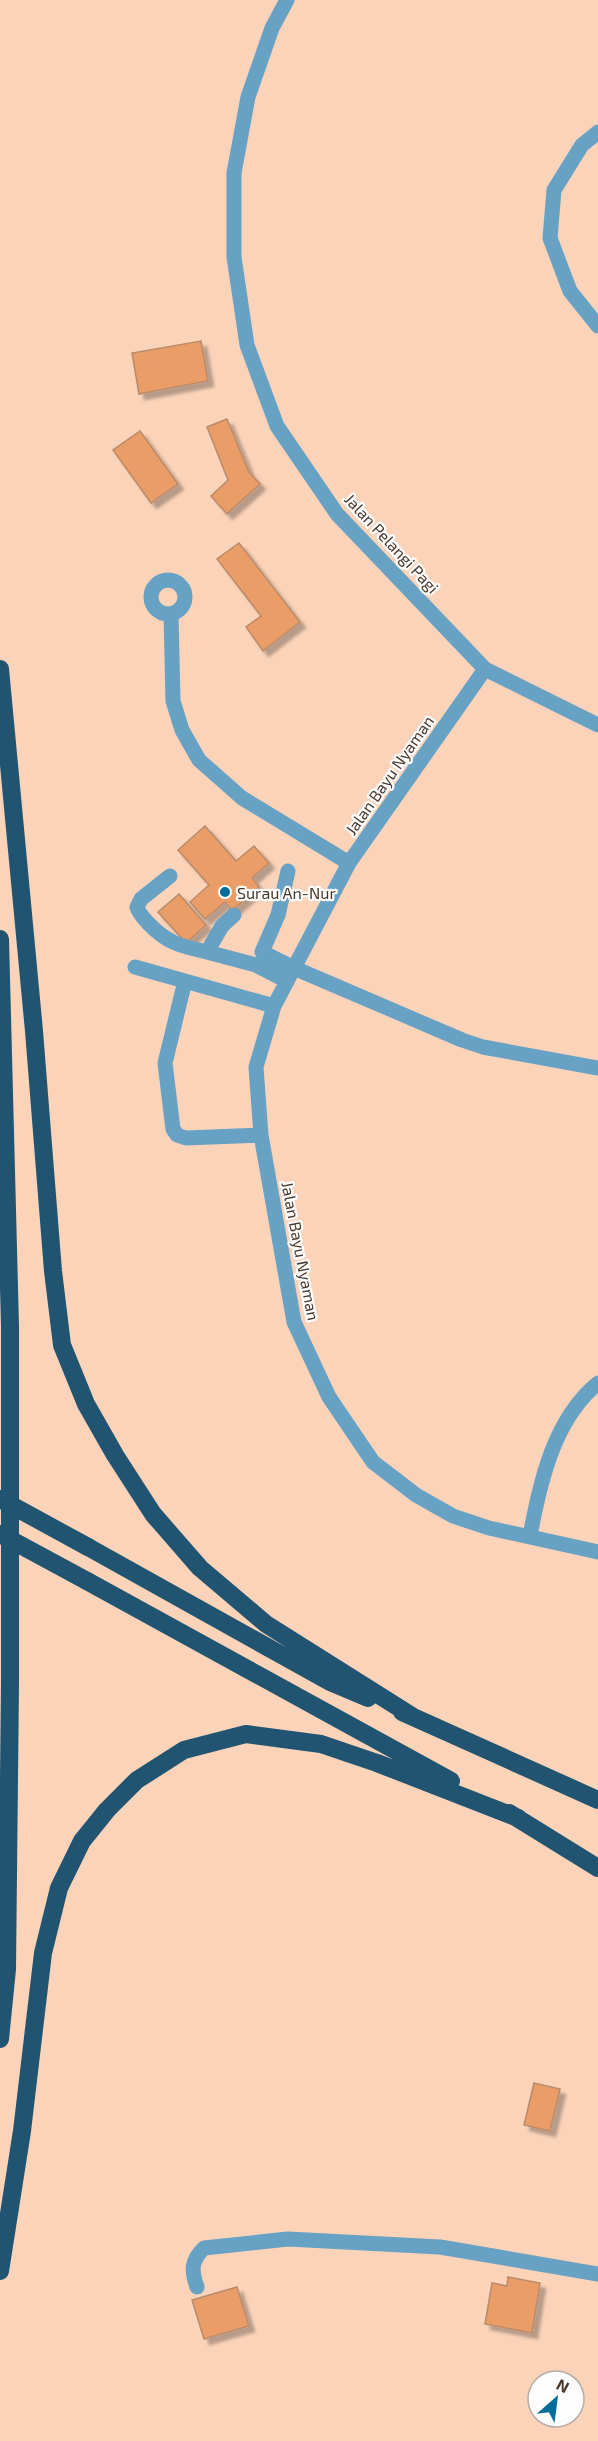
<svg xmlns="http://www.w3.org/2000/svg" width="598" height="2441" font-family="'Exo 2',sans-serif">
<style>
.building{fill:#ea9d66;stroke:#b88b6c;stroke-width:1.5;filter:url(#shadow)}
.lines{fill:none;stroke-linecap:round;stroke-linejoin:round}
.minor{stroke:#67a1c4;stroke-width:15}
.highway{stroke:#215470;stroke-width:18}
.highway-bridge{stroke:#215470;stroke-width:18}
.poi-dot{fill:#006d9a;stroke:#fdfdfd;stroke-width:2}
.labels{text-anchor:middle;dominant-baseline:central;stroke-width:4.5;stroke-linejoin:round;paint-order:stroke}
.street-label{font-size:16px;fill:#4b382b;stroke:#fdfdfd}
.poi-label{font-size:16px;fill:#4b382b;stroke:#fdfdfd;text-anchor:start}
</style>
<defs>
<filter id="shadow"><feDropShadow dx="5.5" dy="5.5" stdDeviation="1.5" flood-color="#0004"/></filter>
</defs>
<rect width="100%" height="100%" fill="#fad3b9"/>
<path class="building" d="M201,341L208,381L139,394L132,353Z
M227,419L249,472L260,484L227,514L211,496L228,480L207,427Z
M140,431L178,484L151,503L113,450Z
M239,543L300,622L263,651L246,627L261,616L217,559Z
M205,826L236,861L254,846L269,863L252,878L259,887L232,911L225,902L205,919L190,902L209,885L178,850Z
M179,894L206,925L186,943L158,912Z
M534,2083L560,2089L550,2131L524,2125Z
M508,2277L540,2283L532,2333L485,2324L492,2283L507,2286Z
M237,2287L249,2326L204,2339L192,2300Z"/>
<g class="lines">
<path class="minor" d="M287,0L272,28L248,97L234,173V257L247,345L277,426L337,514L485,669L598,725
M598,132L582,145L554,190L550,238L570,291L598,326
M151 597a17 17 0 1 1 34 0a17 17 0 1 1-34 0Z
M171,614L173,701L182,730L199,760L242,798L349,863
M485,669L349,863L274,1006L256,1067L261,1135L294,1322L329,1397L373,1462L416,1495L453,1516L489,1528L598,1552
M288,871L278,915L262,952L294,968L462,1040L483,1047L598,1068
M170,876L141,899L137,907C139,914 143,917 148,923C167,943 180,946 207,952
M234,915L222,926L207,952L256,965L287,981
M135,967L274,1006
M185,981L165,1063L173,1129L177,1135L186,1138L261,1135
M530,1535C541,1481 553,1420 598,1383
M197,2287C191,2270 191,2261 204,2248L288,2239L440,2247L598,2274"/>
<path class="highway" d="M0,669L34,1031L53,1271L62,1345L86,1404L115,1455L153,1514L200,1568L266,1624L412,1716
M0,939L10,1326V1683L7,1969L0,2039
M88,1547L330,1682L368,1698
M87,1581L451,1781
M402,1712L598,1800
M509,1813L598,1868
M0,2271L22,2131L43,1953L59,1888L82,1841L107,1810L137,1780L184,1750L246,1734L321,1744L377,1763L518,1818"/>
<path class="highway-bridge" d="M0,1499L88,1547
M0,1534L87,1581"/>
</g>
<circle class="poi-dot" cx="225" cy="892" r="6"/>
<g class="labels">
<g class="street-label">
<text transform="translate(392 543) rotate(47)">Jalan Pelangi Pagi</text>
<text transform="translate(389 775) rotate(-55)">Jalan Bayu Nyaman</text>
<text transform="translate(301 1251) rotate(79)">Jalan Bayu Nyaman</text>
</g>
<g class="poi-label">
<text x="237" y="892">Surau An-Nur</text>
</g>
</g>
<g transform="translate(556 2399) rotate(28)"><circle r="28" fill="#fdfdfd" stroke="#b6aea9" stroke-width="1.5"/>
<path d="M0-4.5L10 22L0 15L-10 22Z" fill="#006d9a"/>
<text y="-9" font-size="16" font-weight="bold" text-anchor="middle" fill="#4b382b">N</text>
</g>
</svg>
